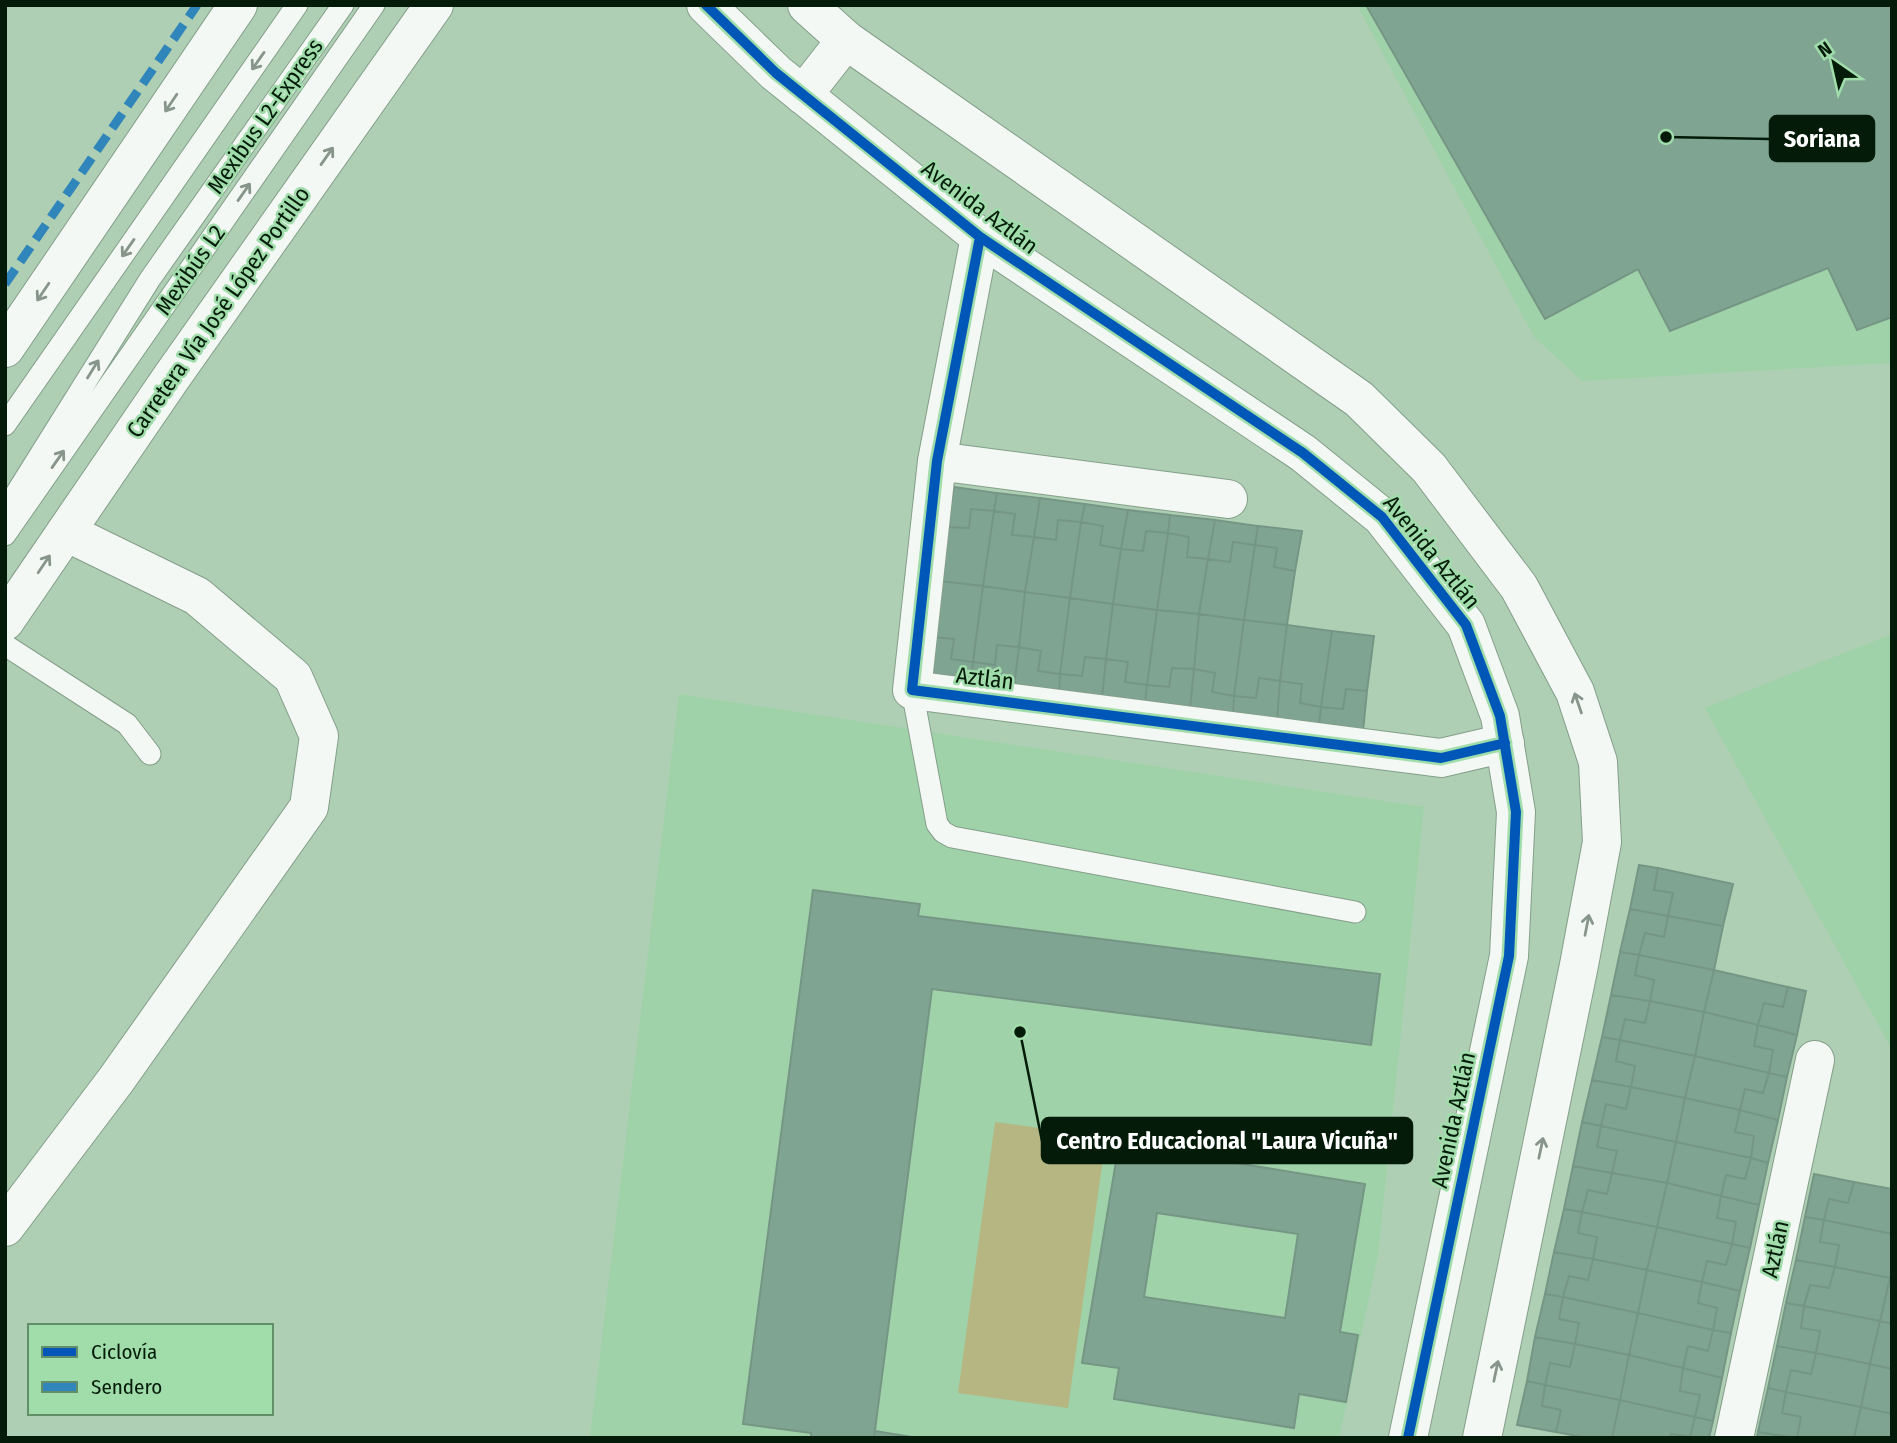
<svg xmlns="http://www.w3.org/2000/svg" width="1897" height="1443" font-family="'Fira Sans Condensed',sans-serif">
<style>
.built{fill:#9fd2a8}
.green{fill:#b5b681}
.building{fill:#7fa592;stroke:#769685;stroke-width:2;fill-rule:evenodd}
.lines{fill:none;stroke-linecap:round;stroke-linejoin:round}
.lane-casing{stroke:#849e89;stroke-width:23}
.street-casing{stroke:#849e89;stroke-width:40}
.secondary-casing{stroke:#849e89;stroke-width:40}
.primary-casing{stroke:#849e89;stroke-width:40}
.lane{stroke:#f3f8f4;stroke-width:21}
.street{stroke:#f3f8f4;stroke-width:38}
.secondary{stroke:#f3f8f4;stroke-width:38}
.primary{stroke:#f3f8f4;stroke-width:38}
.quiet{stroke:#3086ba;stroke-width:9;stroke-dasharray:18 9;stroke-linecap:butt}
.cycleway-casing{stroke:#a0ddab;stroke-width:15}
.cycleway{stroke:#0057b8;stroke-width:10}
.oneway{stroke:#87958a}
.labels{text-anchor:middle;dominant-baseline:central;stroke-width:5;stroke-linejoin:round;paint-order:stroke}
.street-label{font-size:23px;fill:#041b09;stroke:#a0ddab}
.leader{fill:none;stroke:#041b09;stroke-width:2.5}
.callout-dot{fill:#041b09;stroke:#a0ddab;stroke-width:2.5}
.callout{fill:#041b09;stroke:#041b09;stroke-width:2.5}
.callout-label{font-size:24px;text-anchor:middle;font-weight:bold;fill:#fff}
</style>
<rect width="100%" height="100%" fill="#aecfb4"/>
<path class="built" d="M1357,5H1892V363L1582,381L1534,337Z
M1892,634V1050L1705,708Z
M679,694L1424,807L1378,1256L1339,1438H590Z"/>
<path class="green" d="M995,1122L1106,1137L1068,1408L958,1393Z"/>
<path class="building" d="M1366,5H1892V317L1857,330L1828,268L1670,331L1638,269L1545,319Z
M954,487L997,493L994,511L971,509L969,528L947,527Z
M997,493L1040,498L1034,537L1012,535L1015,514L994,511Z
M1040,498L1085,504L1081,522L1058,520L1056,540L1034,537Z
M1085,504L1128,510L1121,549L1100,545L1103,526L1081,522Z
M971,509L994,511L983,586L939,581L947,527L969,528Z
M1128,510L1170,515L1168,533L1146,531L1143,551L1121,549Z
M994,511L1015,514L1012,535L1034,537L1025,592L983,586Z
M1170,515L1215,520L1208,559L1187,557L1189,537L1168,533Z
M1058,520L1081,522L1070,598L1025,592L1034,537L1056,540Z
M1215,520L1258,526L1255,545L1233,542L1230,562L1208,559Z
M1081,522L1103,526L1100,545L1121,549L1113,604L1070,598Z
M1258,526L1302,531L1295,571L1274,567L1277,548L1255,545Z
M1146,531L1168,533L1157,610L1113,604L1121,549L1143,551Z
M1168,533L1189,537L1187,557L1208,559L1199,614L1157,610Z
M1233,542L1255,545L1244,620L1199,614L1208,559L1230,562Z
M1255,545L1277,548L1274,567L1295,571L1287,625L1244,620Z
M939,581L983,586L973,662L951,659L954,639L932,637Z
M983,586L1025,592L1019,647L997,645L995,665L973,662Z
M1025,592L1070,598L1060,674L1038,671L1041,651L1019,647Z
M1070,598L1113,604L1106,659L1085,657L1082,676L1060,674Z
M1113,604L1157,610L1147,685L1125,682L1128,662L1106,659Z
M1157,610L1199,614L1194,669L1172,668L1169,687L1147,685Z
M1199,614L1244,620L1234,696L1212,692L1215,673L1194,669Z
M1244,620L1287,625L1280,681L1259,678L1256,698L1234,696Z
M1287,625L1332,631L1321,707L1300,703L1302,684L1280,681Z
M1332,631L1374,636L1367,691L1346,689L1343,709L1321,707Z
M932,637L954,639L951,659L973,662L971,681L928,676Z
M997,645L1019,647L1014,687L971,681L973,662L995,665Z
M1019,647L1041,651L1038,671L1060,674L1059,693L1014,687Z
M1085,657L1106,659L1102,698L1059,693L1060,674L1082,676Z
M1106,659L1128,662L1125,682L1147,685L1145,703L1102,698Z
M1172,668L1194,669L1190,709L1145,703L1147,685L1169,687Z
M1194,669L1215,673L1212,692L1234,696L1233,715L1190,709Z
M1259,678L1280,681L1277,720L1233,715L1234,696L1256,698Z
M1280,681L1302,684L1300,703L1321,707L1319,725L1277,720Z
M1346,689L1367,691L1363,731L1319,725L1321,707L1343,709Z
M1639,865L1658,868L1654,890L1673,893L1668,916L1630,909Z
M1658,868L1733,884L1723,926L1668,916L1673,893L1654,890Z
M813,890L920,904L918,916L1380,974L1371,1045L932,989L874,1438H811V1433L743,1424Z
M1630,909L1668,916L1664,937L1645,933L1639,955L1620,952Z
M1668,916L1723,926L1714,970L1639,955L1645,933L1664,937Z
M1620,952L1639,955L1635,975L1654,980L1650,1001L1611,995Z
M1639,955L1714,970L1704,1012L1650,1001L1654,980L1635,975Z
M1714,970L1788,987L1783,1007L1764,1003L1758,1025L1704,1012Z
M1788,987L1806,991L1797,1035L1758,1025L1764,1003L1783,1007Z
M1611,995L1650,1001L1645,1023L1625,1019L1620,1040L1602,1037Z
M1650,1001L1704,1012L1695,1056L1620,1040L1625,1019L1645,1023Z
M1704,1012L1758,1025L1754,1046L1773,1050L1769,1073L1695,1056Z
M1758,1025L1797,1035L1787,1077L1769,1073L1773,1050L1754,1046Z
M1602,1037L1620,1040L1616,1061L1635,1066L1631,1087L1592,1080Z
M1620,1040L1695,1056L1685,1098L1631,1087L1635,1066L1616,1061Z
M1695,1056L1769,1073L1763,1093L1745,1089L1740,1110L1685,1098Z
M1769,1073L1787,1077L1778,1120L1740,1110L1745,1089L1763,1093Z
M1592,1080L1631,1087L1626,1109L1606,1104L1601,1126L1582,1122Z
M1631,1087L1685,1098L1676,1142L1601,1126L1606,1104L1626,1109Z
M1685,1098L1740,1110L1735,1132L1754,1136L1751,1158L1676,1142Z
M1740,1110L1778,1120L1768,1163L1751,1158L1754,1136L1735,1132Z
M1582,1122L1601,1126L1597,1147L1617,1151L1612,1173L1573,1166Z
M1601,1126L1676,1142L1667,1183L1612,1173L1617,1151L1597,1147Z
M1676,1142L1751,1158L1745,1179L1726,1175L1721,1196L1667,1183Z
M1119,1144L1365,1184L1340,1332L1358,1335L1346,1402L1299,1394L1294,1428L1114,1399L1119,1368L1082,1363ZM1157,1213L1298,1234L1285,1318L1144,1297Z
M1751,1158L1768,1163L1759,1205L1721,1196L1726,1175L1745,1179Z
M1573,1166L1612,1173L1607,1194L1588,1190L1582,1212L1564,1209Z
M1612,1173L1667,1183L1657,1227L1582,1212L1588,1190L1607,1194Z
M1814,1174L1854,1182L1848,1203L1829,1199L1824,1220L1805,1217Z
M1854,1182L1892,1189V1234L1824,1220L1829,1199L1848,1203Z
M1667,1183L1721,1196L1717,1218L1736,1222L1732,1244L1657,1227Z
M1721,1196L1759,1205L1750,1248L1732,1244L1736,1222L1717,1218Z
M1564,1209L1582,1212L1578,1233L1597,1237L1593,1259L1554,1252Z
M1582,1212L1657,1227L1647,1270L1593,1259L1597,1237L1578,1233Z
M1805,1217L1824,1220L1820,1242L1839,1245L1835,1267L1796,1260Z
M1824,1220L1892,1234V1269L1890,1278L1835,1267L1839,1245L1820,1242Z
M1657,1227L1732,1244L1726,1265L1707,1261L1702,1282L1647,1270Z
M1732,1244L1750,1248L1740,1291L1702,1282L1707,1261L1726,1265Z
M1554,1252L1593,1259L1588,1280L1569,1276L1563,1297L1545,1294Z
M1593,1259L1647,1270L1638,1313L1563,1297L1569,1276L1588,1280Z
M1796,1260L1835,1267L1829,1288L1810,1285L1804,1306L1786,1303Z
M1835,1267L1890,1278L1880,1321L1804,1306L1810,1285L1829,1288Z
M1647,1270L1702,1282L1698,1303L1717,1308L1713,1330L1638,1313Z
M1890,1278H1892V1324L1880,1321Z
M1702,1282L1740,1291L1731,1333L1713,1330L1717,1308L1698,1303Z
M1545,1294L1563,1297L1559,1319L1579,1323L1575,1344L1535,1337Z
M1563,1297L1638,1313L1629,1355L1575,1344L1579,1323L1559,1319Z
M1786,1303L1804,1306L1801,1328L1820,1331L1816,1353L1777,1346Z
M1804,1306L1880,1321L1870,1364L1816,1353L1820,1331L1801,1328Z
M1638,1313L1713,1330L1708,1351L1688,1346L1683,1368L1629,1355Z
M1880,1321L1892,1324V1369L1870,1364Z
M1713,1330L1731,1333L1722,1378L1683,1368L1688,1346L1708,1351Z
M1535,1337L1575,1344L1570,1367L1550,1363L1545,1385L1527,1381Z
M1575,1344L1629,1355L1620,1400L1545,1385L1550,1363L1570,1367Z
M1777,1346L1816,1353L1811,1374L1791,1370L1786,1392L1768,1388Z
M1816,1353L1870,1364L1861,1407L1786,1392L1791,1370L1811,1374Z
M1629,1355L1683,1368L1680,1391L1700,1395L1695,1417L1620,1400Z
M1870,1364L1892,1369V1414L1861,1407Z
M1683,1368L1722,1378L1713,1421L1695,1417L1700,1395L1680,1391Z
M1527,1381L1545,1385L1542,1406L1561,1410L1556,1432L1517,1425Z
M1545,1385L1620,1400L1612,1438H1587L1556,1432L1561,1410L1542,1406Z
M1768,1388L1786,1392L1782,1413L1801,1417L1797,1438L1758,1432Z
M1786,1392L1861,1407L1854,1438H1797L1801,1417L1782,1413Z
M1620,1400L1695,1417L1690,1437L1671,1434L1670,1438H1612Z
M1861,1407L1892,1414V1438H1854Z
M1695,1417L1713,1421L1709,1438H1670L1671,1434L1690,1437Z
M875,1431L918,1438H874Z
M1758,1432L1792,1438H1757Z"/>
<g class="lines">
<defs>
<path id="lane" d="M5,425L297,5
M5,511L150,279L343,5
M5,535L374,5
M5,645L127,724L150,754
M912,690L937,824L943,832L952,837L1355,912"/>
<path id="street" d="M803,95L846,40
M980,237L937,461L912,690L1441,758L1505,743
M937,461L1228,499
M5,1227L116,1080L309,807L319,736L293,677L197,596L66,532
M1734,1438L1815,1060"/>
<path id="secondary" d="M706,5L776,73L980,237L1303,453L1382,517L1466,625L1500,716L1516,812L1509,956L1408,1438
M807,5L846,40L1359,399L1429,468L1519,587L1575,692L1598,762L1602,842L1579,965L1482,1438"/>
<path id="primary" d="M5,348L238,5
M5,621L171,378L434,5"/>
</defs>
<use href="#lane" class="lane-casing"/>
<use href="#street" class="street-casing"/>
<use href="#secondary" class="secondary-casing"/>
<use href="#primary" class="primary-casing"/>
<use href="#lane" class="lane"/>
<use href="#street" class="street"/>
<use href="#secondary" class="secondary"/>
<use href="#primary" class="primary"/>
<path class="quiet" d="M5,284L197,5"/>
<defs>
<path id="cycleway" d="M706,5L776,73L980,237L1303,453L1382,517L1466,625L1500,716L1516,812L1509,956L1408,1438
M980,237L937,461L912,690L1441,758L1505,743"/>
</defs>
<use href="#cycleway" class="cycleway-casing"/>
<use href="#cycleway" class="cycleway"/>
</g>
<defs><path id="oneway-shaft" d="M-6 0H5M1.5-3L5.5 0L1.5 3" fill="none" stroke-width="1.6" stroke-linecap="round" stroke-linejoin="round" transform="scale(1.75)"/></defs>
<g class="oneway">
<use href="#oneway-shaft" transform="translate(258 61) rotate(125)"/>
<use href="#oneway-shaft" transform="translate(171 103) rotate(124)"/>
<use href="#oneway-shaft" transform="translate(327 156) rotate(-55)"/>
<use href="#oneway-shaft" transform="translate(244 192) rotate(-55)"/>
<use href="#oneway-shaft" transform="translate(128 248) rotate(125)"/>
<use href="#oneway-shaft" transform="translate(43 292) rotate(124)"/>
<use href="#oneway-shaft" transform="translate(93 369) rotate(-58)"/>
<use href="#oneway-shaft" transform="translate(58 459) rotate(-55)"/>
<use href="#oneway-shaft" transform="translate(44 564) rotate(-56)"/>
<use href="#oneway-shaft" transform="translate(1578 703) rotate(-109)"/>
<use href="#oneway-shaft" transform="translate(1587 925) rotate(-79)"/>
<use href="#oneway-shaft" transform="translate(1541 1148) rotate(-78)"/>
<use href="#oneway-shaft" transform="translate(1496 1371) rotate(-78)"/>
</g>
<g class="labels">
<g class="street-label">
<text transform="translate(265 116) rotate(-55)">Mexibus L2-Express</text>
<text transform="translate(980 207) rotate(37)">Avenida Aztlán</text>
<text transform="translate(190 270) rotate(-55)">Mexibús L2</text>
<text transform="translate(218 312) rotate(-55)">Carretera Vía José López Portillo</text>
<text transform="translate(1432 552) rotate(51)">Avenida Aztlán</text>
<text transform="translate(985 678) rotate(7)">Aztlán</text>
<text transform="translate(1453 1120) rotate(-78)">Avenida Aztlán</text>
<text transform="translate(1775 1249) rotate(-78)">Aztlán</text>
</g>
</g>
<path class="leader" d="M1666 137L1770 139M1020 1032L1042 1141"/>
<g class="callout-dot">
<circle cx="1666" cy="137" r="7"/>
<circle cx="1020" cy="1032" r="7"/>
</g>
<g class="callout">
<rect x="1770" y="116" width="104" height="45" rx="7"/>
<rect x="1042" y="1118" width="370" height="45" rx="7"/>
</g>
<g class="callout-label">
<text x="1822" y="147">Soriana</text>
<text x="1227" y="1149">Centro Educacional "Laura Vicuña"</text>
</g>
<rect width="1897" height="1443" fill="none" stroke="#041b09" stroke-width="14"/>
<rect x="28" y="1324" width="245" height="91" fill="#a0ddab" stroke="#628f6a" stroke-width="2"/>
<rect x="42" y="1347" width="35" height="10" fill="#0057b8" stroke="#628f6a" stroke-width="2"/>
<text x="91" y="1359" font-size="21" fill="#041b09">Ciclovía</text>
<rect x="42" y="1382" width="35" height="10" fill="#3086ba" stroke="#628f6a" stroke-width="2"/>
<text x="91" y="1394" font-size="21" fill="#041b09">Sendero</text>
<g transform="translate(1834 63) rotate(326)" stroke="#a0ddab" stroke-width="5" paint-order="stroke">
<path d="M0-5L12 26L0 18L-12 26Z" fill="#041b09"/>
<text y="-10" font-size="19" font-weight="bold" text-anchor="middle" fill="#041b09">N</text>
</g>
</svg>
